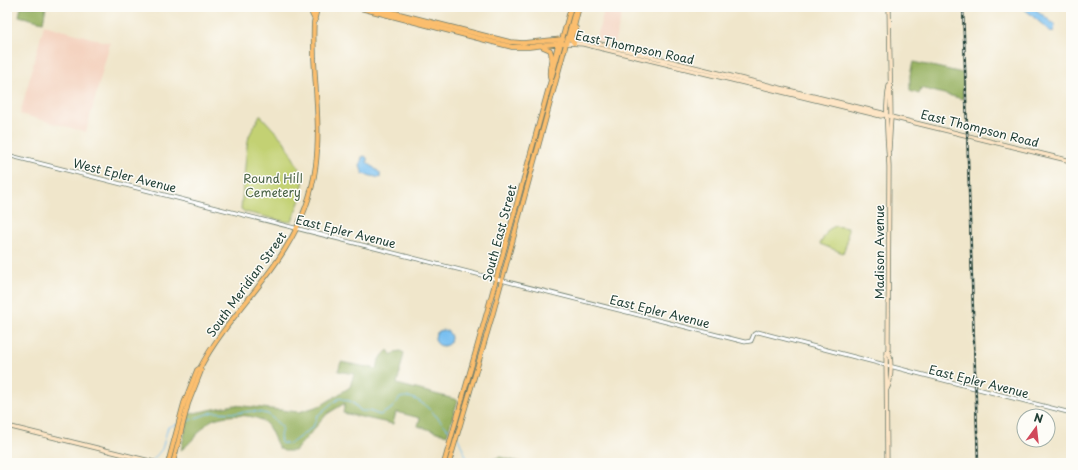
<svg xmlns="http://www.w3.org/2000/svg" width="1078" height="470" font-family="'Playpen Sans',sans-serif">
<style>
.built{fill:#f4d3c0}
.green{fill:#c3d173;stroke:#718754}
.forest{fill:#9ab365;stroke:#5c784c}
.water{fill:#79c0f1;stroke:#4c7e92}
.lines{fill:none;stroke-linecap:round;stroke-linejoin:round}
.stream{stroke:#79c0f1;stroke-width:1}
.tertiary-casing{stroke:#687869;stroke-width:4.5}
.secondary-casing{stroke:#687869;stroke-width:5}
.primary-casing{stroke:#687869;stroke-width:5.5}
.tertiary{stroke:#fff;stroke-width:3}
.secondary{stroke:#fde5c5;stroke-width:3.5}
.primary{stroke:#fbbe6e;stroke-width:4}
.rail-casing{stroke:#1f3d34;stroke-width:2.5}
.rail{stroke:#fdfcf7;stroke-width:1;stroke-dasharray:3;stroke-linecap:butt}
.labels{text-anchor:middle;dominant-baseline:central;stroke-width:3;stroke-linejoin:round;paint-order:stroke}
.street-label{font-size:12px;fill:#1f3d34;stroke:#fdfcf7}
.park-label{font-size:12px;fill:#486244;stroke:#fdfcf7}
</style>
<rect width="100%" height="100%" fill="#fdfcf7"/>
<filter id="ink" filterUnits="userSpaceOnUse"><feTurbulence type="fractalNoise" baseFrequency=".025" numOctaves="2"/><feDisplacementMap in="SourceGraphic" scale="8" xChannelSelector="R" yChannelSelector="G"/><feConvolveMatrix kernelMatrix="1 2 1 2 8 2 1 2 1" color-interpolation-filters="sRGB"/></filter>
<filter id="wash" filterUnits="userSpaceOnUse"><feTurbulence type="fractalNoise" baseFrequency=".012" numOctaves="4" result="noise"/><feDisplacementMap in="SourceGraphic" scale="16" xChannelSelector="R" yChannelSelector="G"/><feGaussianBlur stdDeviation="0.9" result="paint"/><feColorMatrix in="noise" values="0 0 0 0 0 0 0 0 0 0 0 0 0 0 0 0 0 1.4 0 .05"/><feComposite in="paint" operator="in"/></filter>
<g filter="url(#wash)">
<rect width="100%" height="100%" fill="#f0e6cb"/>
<path class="built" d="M605,7H624L614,44L596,40Z
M44,25L110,43L86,132L20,114Z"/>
<path class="green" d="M260,115L284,141L304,178L301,197L292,221L287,222L245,212L241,209L247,146L249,136Z
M835,226L848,228L847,242L843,253L820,244L828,230Z"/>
<path class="forest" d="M21,7H46L43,22L19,16Z
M913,62L963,73V99L921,88L919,94L910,91V75Z
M388,350L392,356L395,352L400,351L404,353L397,384L458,400L447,435L418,426L420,418L396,412L393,424L343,413L345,403L327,414L295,451H284L279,448C275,441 272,432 268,426C259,412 225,414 212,420C205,423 193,442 181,450L189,414L234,405L299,412L322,405L350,387L354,374L338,371L341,362L377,369L379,359Z
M500,457L523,463H481Z"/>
<path class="water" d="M1022,7H1033L1055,25L1054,31L1051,32Z
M365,156L367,158V162L380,173V178L363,174L360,166L362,157Z
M435 338a8 8 0 1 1 16 0a8 8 0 1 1-16 0Z"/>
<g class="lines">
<path class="stream" d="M184,422L213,412L236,413L252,411L268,414L282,427L280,436L281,443L290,444L313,427L317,416L331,404L340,398L352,402L361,411H369L380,415L391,409L400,398C419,391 439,421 451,432
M458,438L469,463
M153,460L162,449L168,427L177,424"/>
</g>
</g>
<g filter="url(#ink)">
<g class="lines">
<defs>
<path id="tertiary" d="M7,155L745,342L751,341L754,334L758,332L1071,413"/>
<path id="secondary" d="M889,7L891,117L889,150
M570,39L588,41L882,113L891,117L1071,161
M566,43L583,44L881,116L884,115
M887,389C892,381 892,358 888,350L889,167C888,140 884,113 889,86
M7,426L158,463
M887,463L886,352L888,350"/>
<path id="primary" d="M313,7L312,14L315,20
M356,7L512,47H529L563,43
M372,7L510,42L523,43L563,39
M576,28L577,35L583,40
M574,43L571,39L579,7
M543,47L550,50C555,60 546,70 551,81
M553,65L558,44
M168,463L184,403L197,370L200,368C223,324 260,290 285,249C327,182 318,132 314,58C314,46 313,33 314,22C315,16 317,13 317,7
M173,463L188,404L201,371L200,368
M444,463L487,312L571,7
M449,463L493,313L576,7"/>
</defs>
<use href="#tertiary" class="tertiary-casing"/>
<use href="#secondary" class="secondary-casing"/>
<use href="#primary" class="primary-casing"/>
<use href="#tertiary" class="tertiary"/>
<use href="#secondary" class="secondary"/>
<use href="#primary" class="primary"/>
<defs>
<path id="rail" d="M963,7L978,463"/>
</defs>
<use href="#rail" class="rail-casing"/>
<use href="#rail" class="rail"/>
</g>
</g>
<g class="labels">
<g class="street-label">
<text transform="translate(635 47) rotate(12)">East Thompson Road</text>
<text transform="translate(980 128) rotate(14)">East Thompson Road</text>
<text transform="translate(125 175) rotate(14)">West Epler Avenue</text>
<text transform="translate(346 231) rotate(14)">East Epler Avenue</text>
<text transform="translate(499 233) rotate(-75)">South East Street</text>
<text transform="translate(879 252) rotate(-90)">Madison Avenue</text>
<text transform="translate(246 284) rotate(-54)">South Meridian Street</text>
<text transform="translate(660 311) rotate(14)">East Epler Avenue</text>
<text transform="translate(979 381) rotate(14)">East Epler Avenue</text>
</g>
<g class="park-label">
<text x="273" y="178">Round Hill<tspan x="273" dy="14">Cemetery</tspan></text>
</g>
</g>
<rect width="1078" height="470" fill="none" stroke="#fdfcf7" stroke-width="24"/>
<g transform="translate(1036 428) rotate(15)"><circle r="19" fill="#fdfcf7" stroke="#a4b0a9"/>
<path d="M0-3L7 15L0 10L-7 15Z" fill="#d1495b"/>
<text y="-6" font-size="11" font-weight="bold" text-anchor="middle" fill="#1f3d34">N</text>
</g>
</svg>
